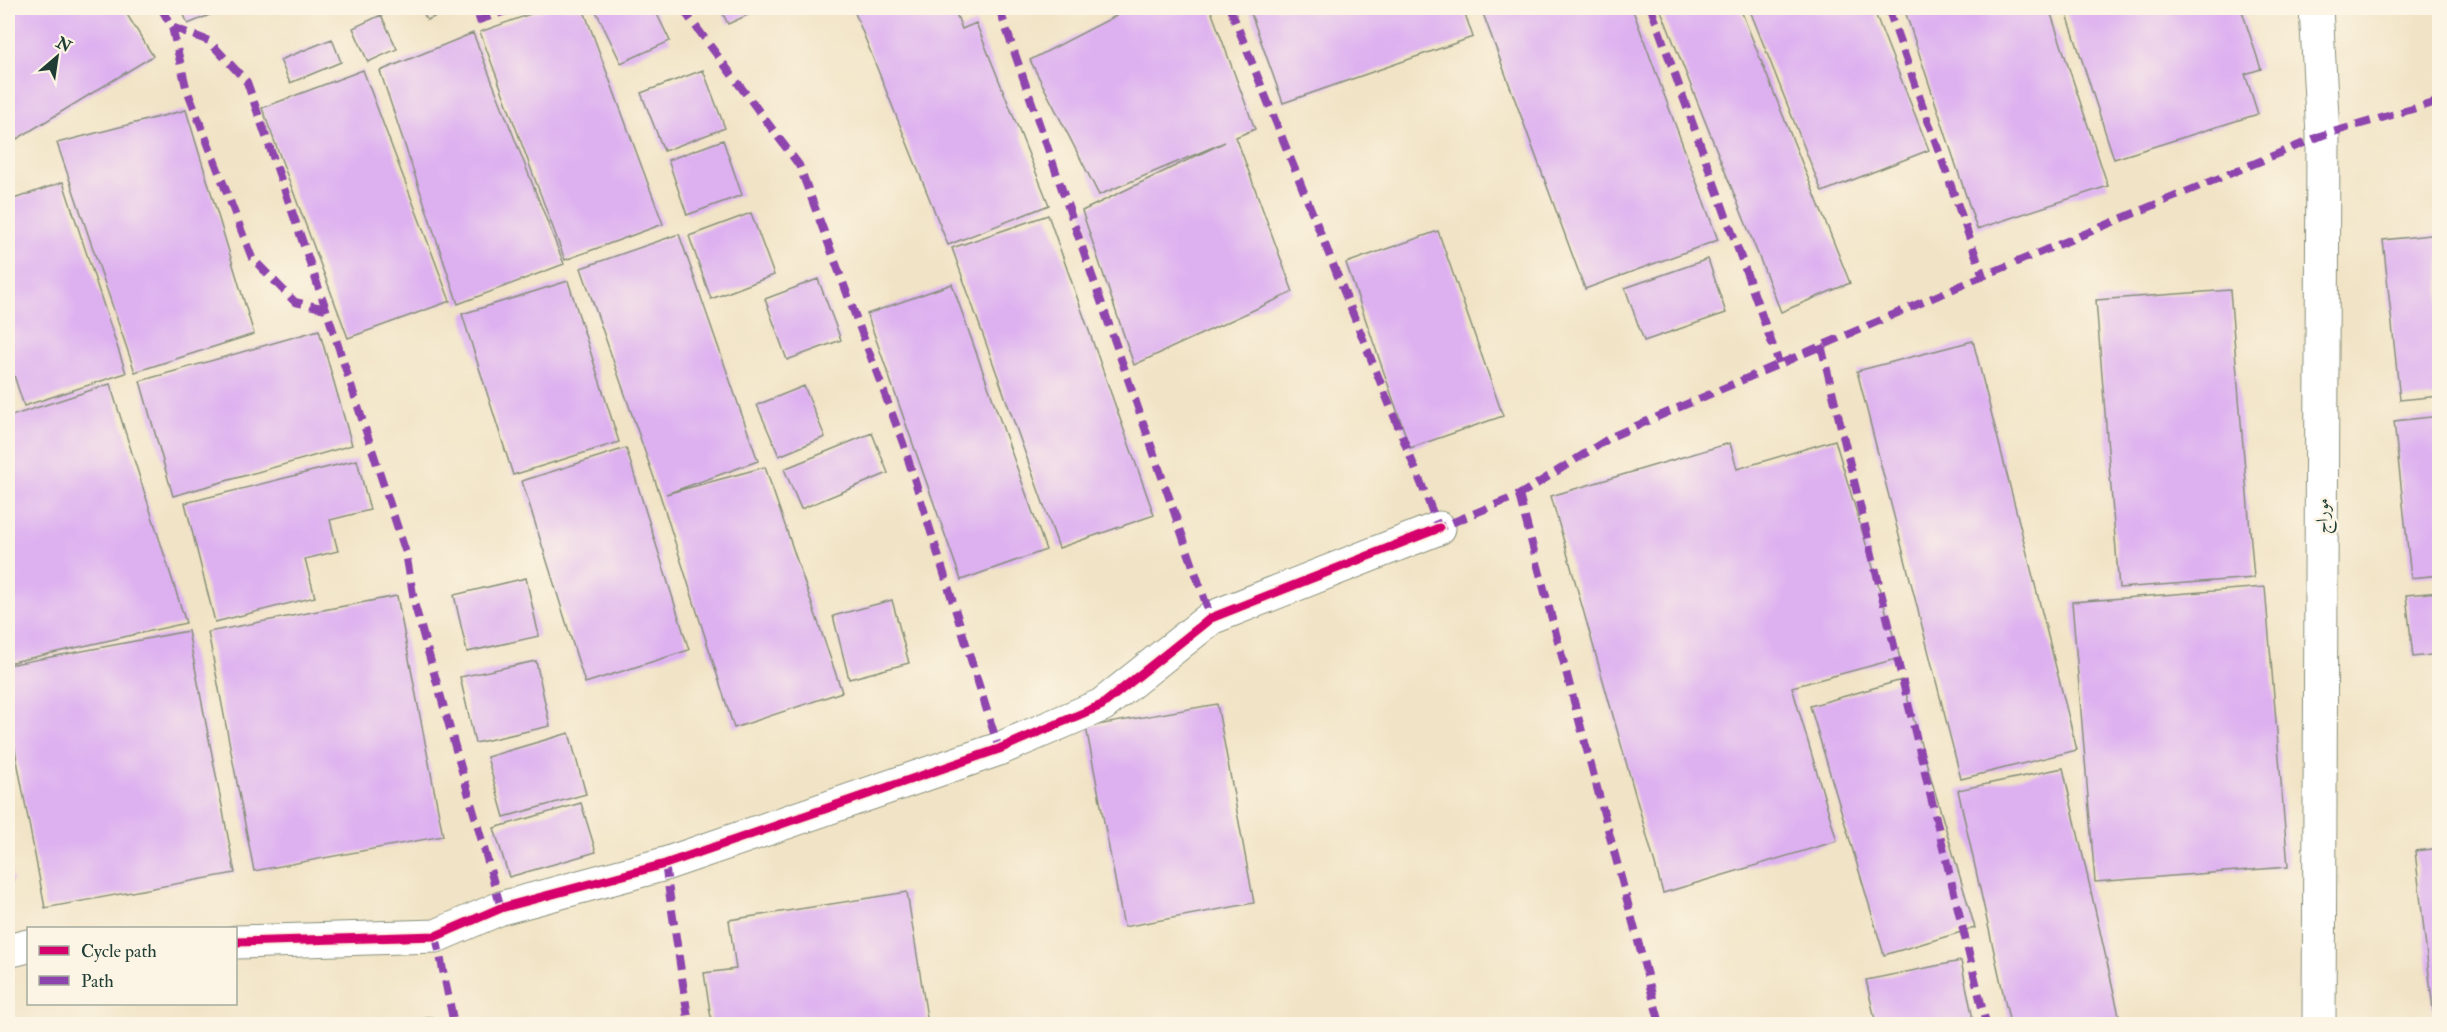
<svg xmlns="http://www.w3.org/2000/svg" width="2447" height="1032" font-family="'IM FELL Double Pica',Amiri,serif">
<style>
.building{fill:#ddb0f0}
.lines{fill:none;stroke-linecap:round;stroke-linejoin:round}
.street-casing{stroke:#88907c;stroke-width:35}
.secondary-casing{stroke:#88907c;stroke-width:35}
.street{stroke:#fff;stroke-width:33}
.secondary{stroke:#fff;stroke-width:33}
.quiet{stroke:#8e44ad;stroke-width:8;stroke-dasharray:15 8;stroke-linecap:butt}
.cycleway-casing{stroke:#fcf5e5;stroke-width:13}
.cycleway{stroke:#d6006c;stroke-width:9}
.labels{text-anchor:middle;dominant-baseline:central;stroke-width:5;stroke-linejoin:round;paint-order:stroke}
.street-label{font-size:18px;fill:#1f3d34;stroke:#fcf5e5}
</style>
<rect width="100%" height="100%" fill="#fcf5e5"/>
<filter id="ink" filterUnits="userSpaceOnUse"><feTurbulence type="fractalNoise" baseFrequency=".0167" numOctaves="2"/><feDisplacementMap in="SourceGraphic" scale="12" xChannelSelector="R" yChannelSelector="G"/><feConvolveMatrix kernelMatrix="1 2 1 2 8 2 1 2 1" color-interpolation-filters="sRGB"/></filter>
<filter id="wash" filterUnits="userSpaceOnUse"><feTurbulence type="fractalNoise" baseFrequency=".008" numOctaves="4" result="noise"/><feDisplacementMap in="SourceGraphic" scale="24" xChannelSelector="R" yChannelSelector="G"/><feGaussianBlur stdDeviation="1.35" result="paint"/><feColorMatrix in="noise" values="0 0 0 0 0 0 0 0 0 0 0 0 0 0 0 0 0 1.4 0 .05"/><feComposite in="paint" operator="in"/></filter>
<g filter="url(#wash)">
<rect width="100%" height="100%" fill="#f1e3c5"/>
<g id="blocks">
<path class="building" d="M8,8H123L153,56L17,139L8,123Z
M181,8H226L188,24Z
M421,8H456L427,20Z
M547,8H583L663,224L565,260L480,32Z
M598,8H654L670,41L621,63L595,9Z
M720,8H763L728,24Z
M853,8H954L962,29L976,23L1049,205L948,245Z
M1131,8H1210L1255,129L1236,137L1293,292L1134,365L1082,211L1225,142L1099,195L1030,60Z
M1249,8H1463L1473,37L1283,103Z
M1481,8H1632L1718,240L1585,289Z
M1660,8H1740L1850,283L1781,312Z
M1749,8H1873L1929,150L1822,192Z
M1904,8H2049L2108,186L1977,229Z
M2065,8H2241L2261,69L2245,74L2258,114L2114,159Z
M381,15L397,49L368,62L353,28Z
M473,33L564,264L458,304L380,71Z
M332,39L341,62L290,83L280,60Z
M363,70L450,301L348,338L262,108Z
M703,70L725,128L664,151L641,93Z
M186,110L254,334L135,372L57,143Z
M723,140L742,195L687,215L668,160Z
M63,182L126,373L24,406L8,357V201Z
M751,213L774,275L711,299L689,236Z
M1048,215L1154,515L1059,548L952,248Z
M1438,231L1503,416L1410,448L1346,263Z
M679,234L758,461L666,494L765,467L842,692L734,728L660,495L581,268Z
M2440,234V396L2400,400L2383,240Z
M1708,259L1726,313L1644,341L1625,288Z
M818,279L841,340L787,360L765,299Z
M568,281L619,442L513,475L462,314Z
M952,284L1046,550L961,580L867,314Z
M2230,290L2254,578L2119,588L2096,300Z
M319,330L352,445L173,496L140,381Z
M1973,341L2077,750L1961,779L1857,371Z
M110,384L186,623L8,663V417Z
M804,386L825,437L779,456L757,405Z
M2440,416V575L2411,578L2394,421Z
M872,433L888,473L801,509L784,469Z
M1835,440L1900,658L1792,687L1837,841L1663,893L1551,496L1730,443L1737,469Z
M626,448L689,650L585,683L522,481Z
M357,460L370,510L330,520L338,551L305,559L315,597L215,622L185,503Z
M526,578L539,636L467,652L454,595Z
M2265,587L2288,867L2095,882L2072,602Z
M2440,592V654L2413,657L2406,595Z
M397,596L443,836L254,871L208,632Z
M892,600L909,663L849,679L833,616Z
M188,631L235,873L45,908L8,713V665Z
M536,661L550,726L475,743L460,677Z
M1902,680L1975,928L1884,955L1810,706Z
M1217,704L1254,903L1124,927L1086,727Z
M569,733L586,794L504,817L487,757Z
M2063,768L2121,1024H2010L1958,790Z
M581,803L596,852L509,877L494,828Z
M2440,848V1009L2433,1010L2415,851Z
M8,861L13,881L8,882Z
M907,892L928,1024H712L704,973L736,969L729,920Z
M1961,961L1974,1024H1876L1866,980Z
M432,1017L433,1024H401V1023Z
M2440,1019V1024H2418V1021Z"/>
</g>
</g>
<g filter="url(#ink)">
<use href="#blocks" fill-opacity="0" stroke="#88907c" stroke-width="1.5"/>
<g class="lines">
<defs>
<path id="street" d="M236,942L436,936L501,908L665,864L999,749L1102,705L1211,618L1439,528
M8,951L28,946"/>
<path id="secondary" d="M2316,8L2323,135L2319,1024"/>
</defs>
<use href="#street" class="street-casing"/>
<use href="#secondary" class="secondary-casing"/>
<use href="#street" class="street"/>
<use href="#secondary" class="secondary"/>
<path class="quiet" d="M161,8L172,27L209,41L247,82L326,309L406,553L415,606L501,908
M682,8L799,165L903,443L999,749
M999,8L1211,618
M1230,8L1439,528L1519,495L1613,436L1983,276L2323,135L2440,101
M1651,8L1779,363
M1888,8L1983,276
M476,21L515,8
M172,27L186,87L252,258L295,302L326,309
M1821,345L1986,1024
M1519,495L1660,1024
M665,864L689,1024
M436,936L454,1024"/>
<defs>
<path id="cycleway" d="M236,942L436,936L501,908L665,864L999,749L1102,705L1211,618L1439,528"/>
</defs>
<use href="#cycleway" class="cycleway-casing"/>
<use href="#cycleway" class="cycleway"/>
</g>
</g>
<g class="labels">
<g class="street-label">
<text transform="translate(2322 516) rotate(-90)">موراج</text>
</g>
</g>
<rect width="2447" height="1032" fill="none" stroke="#fcf5e5" stroke-width="30"/>
<rect x="27" y="927" width="210" height="78" fill="#fcf5e5" stroke="#a4ab9e" stroke-width="1.5"/>
<rect x="39" y="946" width="30" height="9" fill="#d6006c" stroke="#a4ab9e" stroke-width="1.5"/>
<text x="81" y="957" font-size="18" fill="#1f3d34">Cycle path</text>
<rect x="39" y="976" width="30" height="9" fill="#8e44ad" stroke="#a4ab9e" stroke-width="1.5"/>
<text x="81" y="987" font-size="18" fill="#1f3d34">Path</text>
<g transform="translate(57 57) rotate(29)" stroke="#fcf5e5" stroke-width="4.5" paint-order="stroke">
<path d="M0-4.5L10 22L0 15L-10 22Z" fill="#1f3d34"/>
<text y="-9" font-size="16" font-weight="bold" text-anchor="middle" fill="#1f3d34">N</text>
</g>
</svg>
